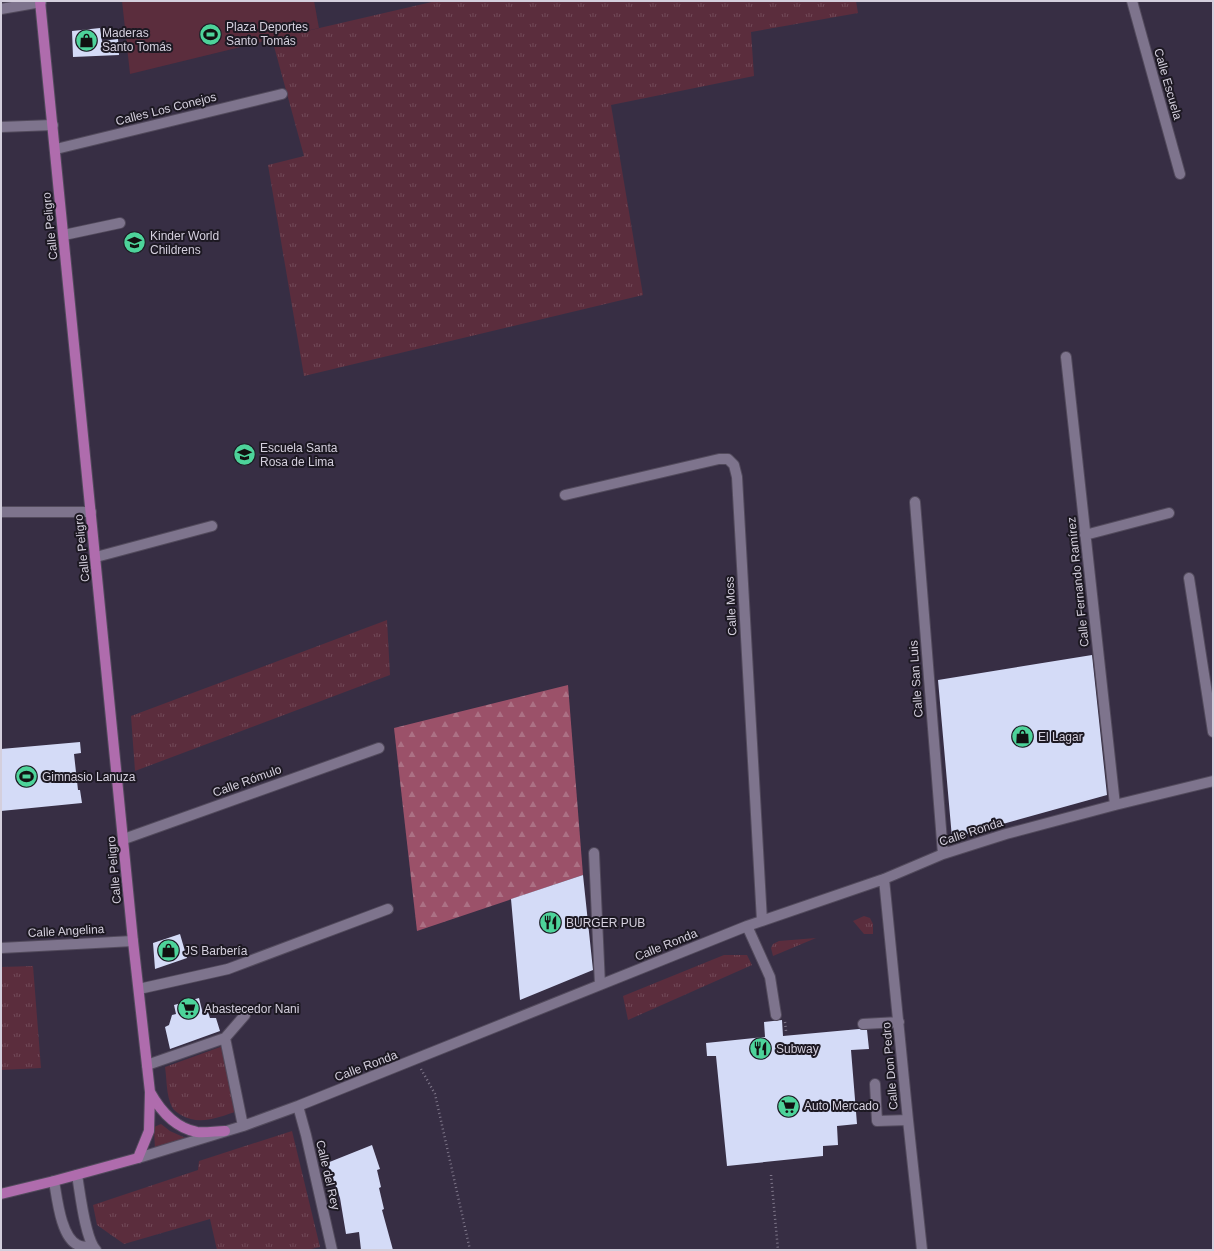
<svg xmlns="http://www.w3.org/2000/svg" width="1214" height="1251" font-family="Arial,sans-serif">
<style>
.grass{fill:url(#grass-tufts)}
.forest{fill:url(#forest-firs)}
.garden{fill:#5b2d3d}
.building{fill:#d4dbf7}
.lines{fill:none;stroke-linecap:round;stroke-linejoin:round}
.minor-casing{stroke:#524a5c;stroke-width:12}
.major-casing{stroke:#524a5c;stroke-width:12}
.path{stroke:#7e7689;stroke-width:2.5;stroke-dasharray:1 3;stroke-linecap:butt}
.minor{stroke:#7e748d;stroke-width:10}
.major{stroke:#af6cad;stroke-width:10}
.labels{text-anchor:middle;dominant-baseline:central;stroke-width:4;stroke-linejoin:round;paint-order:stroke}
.poi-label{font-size:12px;fill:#d4cfdd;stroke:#1d1923;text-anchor:start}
.street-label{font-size:12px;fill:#d4cfdd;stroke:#1d1923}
</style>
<defs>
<pattern id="grass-tufts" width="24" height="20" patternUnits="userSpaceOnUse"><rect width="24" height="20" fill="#5b2d3d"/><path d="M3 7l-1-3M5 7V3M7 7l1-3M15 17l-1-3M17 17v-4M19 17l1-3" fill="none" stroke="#724a59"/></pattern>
<pattern id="forest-firs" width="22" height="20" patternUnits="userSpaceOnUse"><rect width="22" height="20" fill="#9b5169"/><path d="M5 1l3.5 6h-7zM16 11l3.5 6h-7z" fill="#ac7185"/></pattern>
</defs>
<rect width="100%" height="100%" fill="#372e44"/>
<path class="grass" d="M436,1H856L858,13L751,32L754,76L611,105L643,295L304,376L268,165L304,156L272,39Z
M387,620L390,675L135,771L131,716Z
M864,916L870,918L873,924V934H864L853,921Z
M816,938L773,956L771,948L773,944L779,941Z
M724,955H747L752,965L628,1020L623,996Z
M33,966L41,1068L1,1070V967Z
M223,1046L238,1111C219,1117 200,1126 181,1115C178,1113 174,1111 172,1107C166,1095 167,1080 165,1067Z
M161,1124L170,1131L190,1140L155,1151L154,1127Z
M292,1131L320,1247L307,1250H217L210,1219L124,1244L97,1225L93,1205L198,1170L199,1161Z"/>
<path class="forest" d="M568,685L583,875L417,931L394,728Z"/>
<path class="garden" d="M122,1H314L319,28L130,74Z"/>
<path class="building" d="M100,28L102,41L118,39L119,55L73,57L72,31Z
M1092,655L1107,795L952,838L938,680Z
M80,742L81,753L74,754L78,790H80L82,803L1,811V749Z
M583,875L593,970L520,1000L511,899Z
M180,934L187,958L155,969L153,943Z
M199,998L203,1014L208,1012L210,1018H216L220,1031L170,1049L165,1027L169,1025L172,1015L176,1014L174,1005Z
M782,1020L783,1036L859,1029L867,1030L869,1049L851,1050L857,1124L837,1126L838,1145L823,1146V1156L727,1166L716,1056H707L706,1043L765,1037L764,1022Z
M372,1145L380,1169L377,1170L381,1187L379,1188L384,1209L382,1210L393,1250H361L359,1232L346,1234L340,1198L327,1163Z"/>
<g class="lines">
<defs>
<path id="minor" d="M1132,1L1180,174
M1,9L41,2
M1,127L53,125
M56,149L282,94
M64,235L120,223
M1066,357L1115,805
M565,495L719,459H728L734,465L737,477L762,921
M915,502L943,854
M1,512H91
M1085,535L1169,513
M96,557L212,526
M1189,578L1213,732
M124,839L379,748
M594,853L600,985
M884,879L908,1120L922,1250
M747,926L770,977L776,1015
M1,948L133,941
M139,989L228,969L388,909
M863,1024L899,1022
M225,1038L245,1015
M147,1065L225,1038L243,1126
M875,1084L877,1121L908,1120
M298,1106L306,1135L332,1250
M138,1158L243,1126L298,1106L747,926L884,879L943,854L1006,834L1115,805L1213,781
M77,1175C80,1192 85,1239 96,1250
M54,1181C57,1198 61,1238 78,1245C82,1247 89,1247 94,1248"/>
<path id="major" d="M150,1092C160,1110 175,1128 197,1132C206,1133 216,1131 225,1131
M1,1194L54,1181L138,1158L149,1131L150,1092L133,941L40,1"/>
</defs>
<use href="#minor" class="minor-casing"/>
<use href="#major" class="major-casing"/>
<path class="path" d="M785,1022L786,1031
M421,1069L435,1094L470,1250
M771,1175L778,1250"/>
<use href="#minor" class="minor"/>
<use href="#major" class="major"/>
</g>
<defs>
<symbol id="stadium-disc" viewBox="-11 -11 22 22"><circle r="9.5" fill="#4dd39a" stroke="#1d1923"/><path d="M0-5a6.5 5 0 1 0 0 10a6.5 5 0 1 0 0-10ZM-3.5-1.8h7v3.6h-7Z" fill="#111"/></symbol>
<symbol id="shop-disc" viewBox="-11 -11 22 22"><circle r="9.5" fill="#4dd39a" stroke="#1d1923"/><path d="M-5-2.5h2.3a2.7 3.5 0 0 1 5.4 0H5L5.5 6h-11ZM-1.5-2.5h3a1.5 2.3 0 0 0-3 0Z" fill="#111"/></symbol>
<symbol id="school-disc" viewBox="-11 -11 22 22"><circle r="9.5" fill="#4dd39a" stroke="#1d1923"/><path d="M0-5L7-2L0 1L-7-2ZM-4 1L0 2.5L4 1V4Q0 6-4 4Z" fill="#111"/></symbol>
<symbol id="restaurant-disc" viewBox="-11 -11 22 22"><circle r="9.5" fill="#4dd39a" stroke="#1d1923"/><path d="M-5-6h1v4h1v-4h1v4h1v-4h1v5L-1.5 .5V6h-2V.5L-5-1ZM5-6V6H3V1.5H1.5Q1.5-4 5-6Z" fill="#111"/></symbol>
<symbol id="supermarket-disc" viewBox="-11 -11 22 22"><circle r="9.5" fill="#4dd39a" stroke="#1d1923"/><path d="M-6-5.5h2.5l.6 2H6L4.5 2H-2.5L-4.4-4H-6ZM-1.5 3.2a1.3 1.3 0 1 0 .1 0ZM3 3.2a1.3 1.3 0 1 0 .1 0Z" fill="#111"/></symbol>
</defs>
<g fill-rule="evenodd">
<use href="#stadium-disc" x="198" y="22" width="25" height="25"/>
<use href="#shop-disc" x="74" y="28" width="25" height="25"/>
<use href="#school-disc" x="122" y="230" width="25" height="25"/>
<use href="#school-disc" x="232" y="442" width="25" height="25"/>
<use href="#shop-disc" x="1010" y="724" width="25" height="25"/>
<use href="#stadium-disc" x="14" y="764" width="25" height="25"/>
<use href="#restaurant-disc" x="538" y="910" width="25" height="25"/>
<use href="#shop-disc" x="156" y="938" width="25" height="25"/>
<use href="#supermarket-disc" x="176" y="996" width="25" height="25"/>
<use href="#restaurant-disc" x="748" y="1036" width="25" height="25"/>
<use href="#supermarket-disc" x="776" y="1094" width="25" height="25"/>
</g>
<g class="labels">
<g class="poi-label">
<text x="226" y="27">Plaza Deportes<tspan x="226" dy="14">Santo Tomás</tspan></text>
<text x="102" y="33">Maderas<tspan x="102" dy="14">Santo Tomás</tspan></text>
<text x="150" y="236">Kinder World<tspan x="150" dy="14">Childrens</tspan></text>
<text x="260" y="448">Escuela Santa<tspan x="260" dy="14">Rosa de Lima</tspan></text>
<text x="1038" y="737">El Lagar</text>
<text x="42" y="777">Gimnasio Lanuza</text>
<text x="566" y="923">BURGER PUB</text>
<text x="184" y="951">JS Barbería</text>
<text x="204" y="1009">Abastecedor Nani</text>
<text x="776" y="1049">Subway</text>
<text x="804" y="1106">Auto Mercado</text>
</g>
<g class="street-label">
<text transform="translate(1168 84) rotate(74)">Calle Escuela</text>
<text transform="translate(166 109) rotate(-14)">Calles Los Conejos</text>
<text transform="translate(50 226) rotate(-96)">Calle Peligro</text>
<text transform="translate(82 548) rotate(-96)">Calle Peligro</text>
<text transform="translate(1078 582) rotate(-96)">Calle Fernando Ramírez</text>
<text transform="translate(731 606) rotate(-93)">Calle Moss</text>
<text transform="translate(916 679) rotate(-94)">Calle San Luis</text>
<text transform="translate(247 781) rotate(-20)">Calle Rómulo</text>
<text transform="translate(971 832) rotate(-18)">Calle Ronda</text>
<text transform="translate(114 870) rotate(-95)">Calle Peligro</text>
<text transform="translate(66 931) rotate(-3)">Calle Angelina</text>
<text transform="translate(666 945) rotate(-22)">Calle Ronda</text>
<text transform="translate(366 1066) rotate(-21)">Calle Ronda</text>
<text transform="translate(890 1066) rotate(-95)">Calle Don Pedro</text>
<text transform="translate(328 1175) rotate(77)">Calle del Rey</text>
</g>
</g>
<rect width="1214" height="1251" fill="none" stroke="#d4cfdd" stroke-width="4"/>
</svg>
